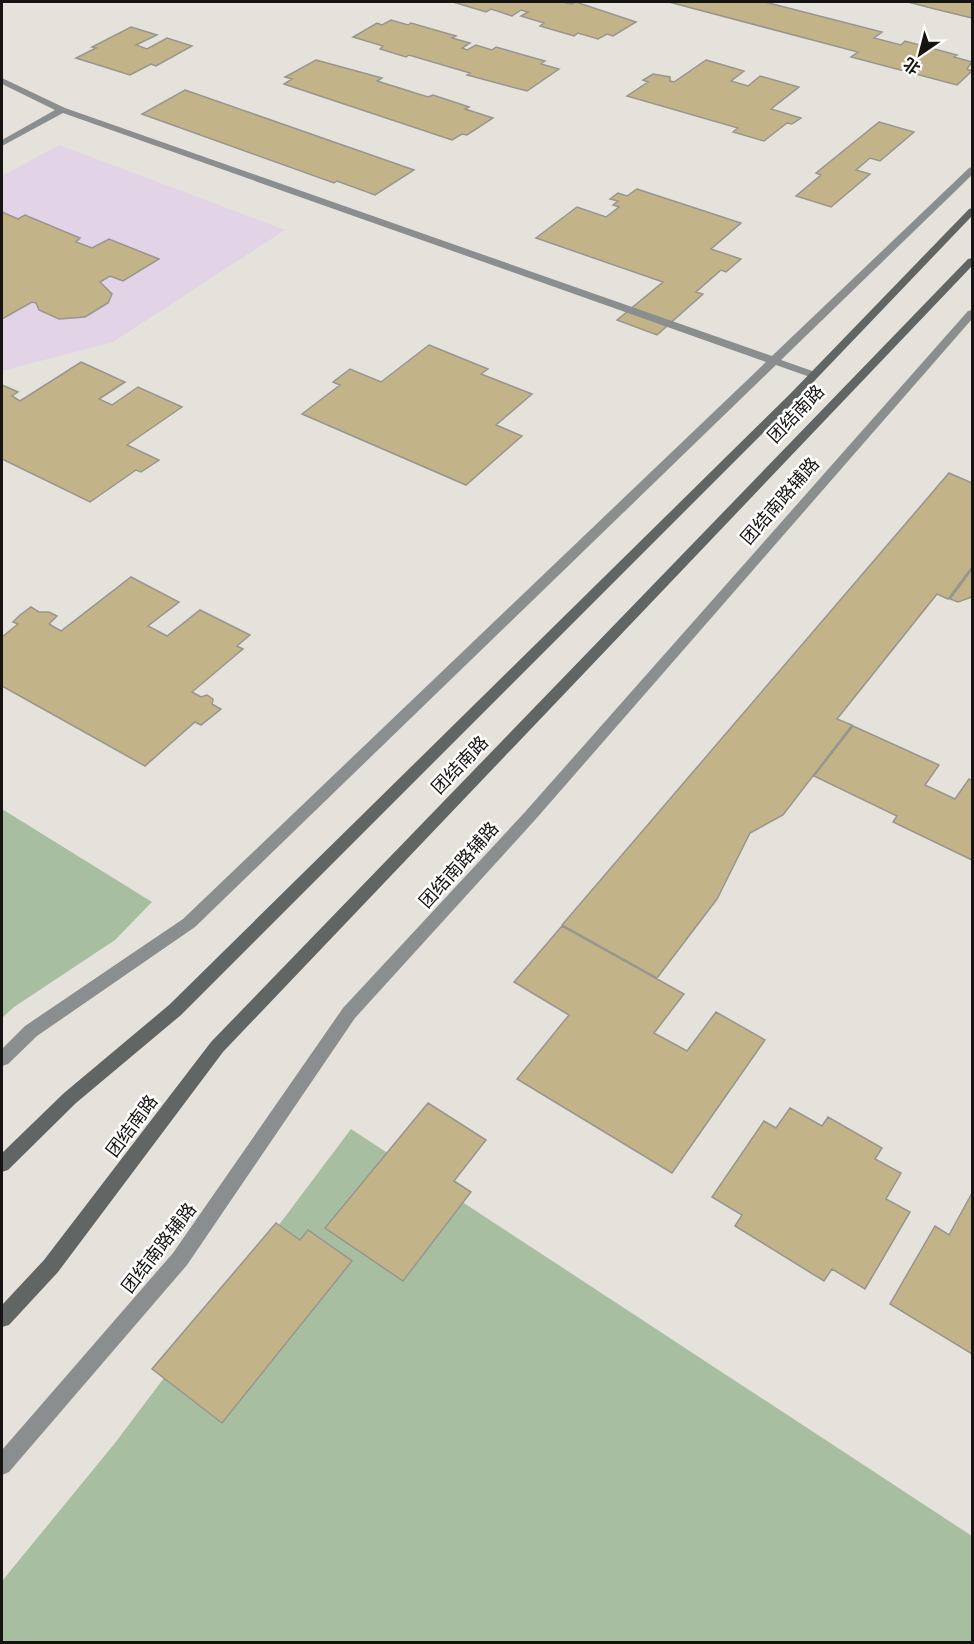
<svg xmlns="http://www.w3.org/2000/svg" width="974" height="1644" font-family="'Nunito Sans','Noto Sans SC',sans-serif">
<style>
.education{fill:#e2d3e6}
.green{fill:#a7bfa0}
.building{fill:#c3b389;stroke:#97958f;stroke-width:1.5}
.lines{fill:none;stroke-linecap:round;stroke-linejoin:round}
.street{fill:#8b8e8e;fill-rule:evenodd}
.secondary{fill:#616665;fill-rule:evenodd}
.labels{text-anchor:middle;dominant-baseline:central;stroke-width:5;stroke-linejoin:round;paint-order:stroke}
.street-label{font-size:18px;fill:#151412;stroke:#fff}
</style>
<rect width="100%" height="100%" fill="#e5e2dc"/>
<path class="education" d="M59,145L285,230L113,342L2,371V176Z"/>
<path class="green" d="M2,809L152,902L115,940L14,1007L2,1018Z
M351,1129L972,1536V1642H2V1581L115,1443Z"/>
<path class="building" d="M453,2H563L572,4L576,2L636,22L613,36L607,34L598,39L578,33L574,36L540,26L544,23L521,16L528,12L521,10L512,16L491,9L486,12Z
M669,2H765L882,32L874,38L901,45L905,41L957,55L954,57L972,62L967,69L972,71L957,85L851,57L858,52Z
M908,2H972V18L935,9Z
M391,20L408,25L411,23L456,36L452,38L470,43L462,48L467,50L476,45L492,50L496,47L545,61L541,64L559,69L527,91L467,75L470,73L409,55L406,57L380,49L383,46L353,37L377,23L382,25Z
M131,27L157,35L136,45L147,49L167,38L192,46L156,66L151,64L130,75L76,58L96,48L92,47Z
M316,60L382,78L377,81L428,97L433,95L469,107L465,109L493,118L467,135L462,134L452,140L284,84L292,79L285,77Z
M706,60L744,71L731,81L748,86L760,76L799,87L771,109L801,118L792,124L787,123L764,141L733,132L738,128L627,96L648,82L643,80L653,74L670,77V81L674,82Z
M185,90L414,170L375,195L337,181L334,183L142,114Z
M879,122L914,132L880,161L870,158L856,170L870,174L831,207L796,196L821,175L816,173Z
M637,189L741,223L711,249L741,259L726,272L721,270L696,292L703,294L657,335L617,320L663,282L536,238L577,207L606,217L619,207L613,205L618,201L610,199L618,193L627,196Z
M2,212L18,219L25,215L80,238L76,242L92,248L109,239L159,259L123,281L110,276L100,282L112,294L108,303L85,317L59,319L39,310L36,303L32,302L2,319Z
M429,345L488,369L481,374L532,394L496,425L522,436L466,485L302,414L340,385L333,382L350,369L381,382Z
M81,362L125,382L99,399L112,405L138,387L182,407L127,445L159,460L141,472L136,470L90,502L2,459V385L18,392L12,396L20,401Z
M949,473L972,483V567L948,599L937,594L837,719L852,725L783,815L750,833L717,899L657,978L562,925Z
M972,569V597L958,602L950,599Z
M131,577L179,602L148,626L167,636L200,610L250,635L237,646L243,649L192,692L201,697L207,695L213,699L212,704L221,709L201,725L195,722L145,766L2,686V637L18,624L13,622L20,615L31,607L39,612H49L57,616L49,624L61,631Z
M853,726L939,765L925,785L955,799L969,779L972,781V860L893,822L897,816L814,776Z
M562,926L684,994L654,1033L687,1051L716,1012L765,1040L672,1173L517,1079L569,1015L514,982Z
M428,1103L486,1140L454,1181L471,1192L403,1281L325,1228Z
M790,1108L822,1126L828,1117L882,1148L875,1159L901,1173L886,1199L910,1212L865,1289L832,1269L824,1281L735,1226L742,1215L712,1197L764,1121L776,1128Z
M972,1193V1354L890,1304L935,1226L949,1235Z
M276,1223L300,1240L308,1230L352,1261L222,1423L152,1369Z"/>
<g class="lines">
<path class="street" d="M2,78L65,108L772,356L969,168L972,167V175L781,360L818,373V377H810L776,365L195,927L37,1036L8,1064L2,1066V1049L25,1026L183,919L766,362L63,113L2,146V140L55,110L2,84Z
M972,310V319L535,820L355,1018L187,1265L9,1472L2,1475V1450L173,1253L343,1008L525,812L968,311Z"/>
<path class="secondary" d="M972,208V216L798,398L181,1015L76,1103L8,1170L2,1172V1153L64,1093L169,1005L790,394L969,209Z
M972,258V266L223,1052L58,1272L9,1325L2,1327V1305L44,1260L211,1042L968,259Z"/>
</g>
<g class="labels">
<g class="street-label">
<text transform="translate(796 414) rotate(-46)">团结南路</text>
<text transform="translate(780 501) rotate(-49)">团结南路辅路</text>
<text transform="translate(460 765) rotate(-46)">团结南路</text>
<text transform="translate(459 865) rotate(-48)">团结南路辅路</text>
<text transform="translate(132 1126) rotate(-53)">团结南路</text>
<text transform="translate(159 1248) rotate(-52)">团结南路辅路</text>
</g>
</g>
<rect width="974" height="1644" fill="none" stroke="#151412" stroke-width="6"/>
<g transform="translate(920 54) rotate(215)" stroke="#ffffff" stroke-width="4.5" paint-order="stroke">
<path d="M0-4.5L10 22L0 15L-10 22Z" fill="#151412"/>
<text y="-9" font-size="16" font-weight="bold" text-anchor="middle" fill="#151412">北</text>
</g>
</svg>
